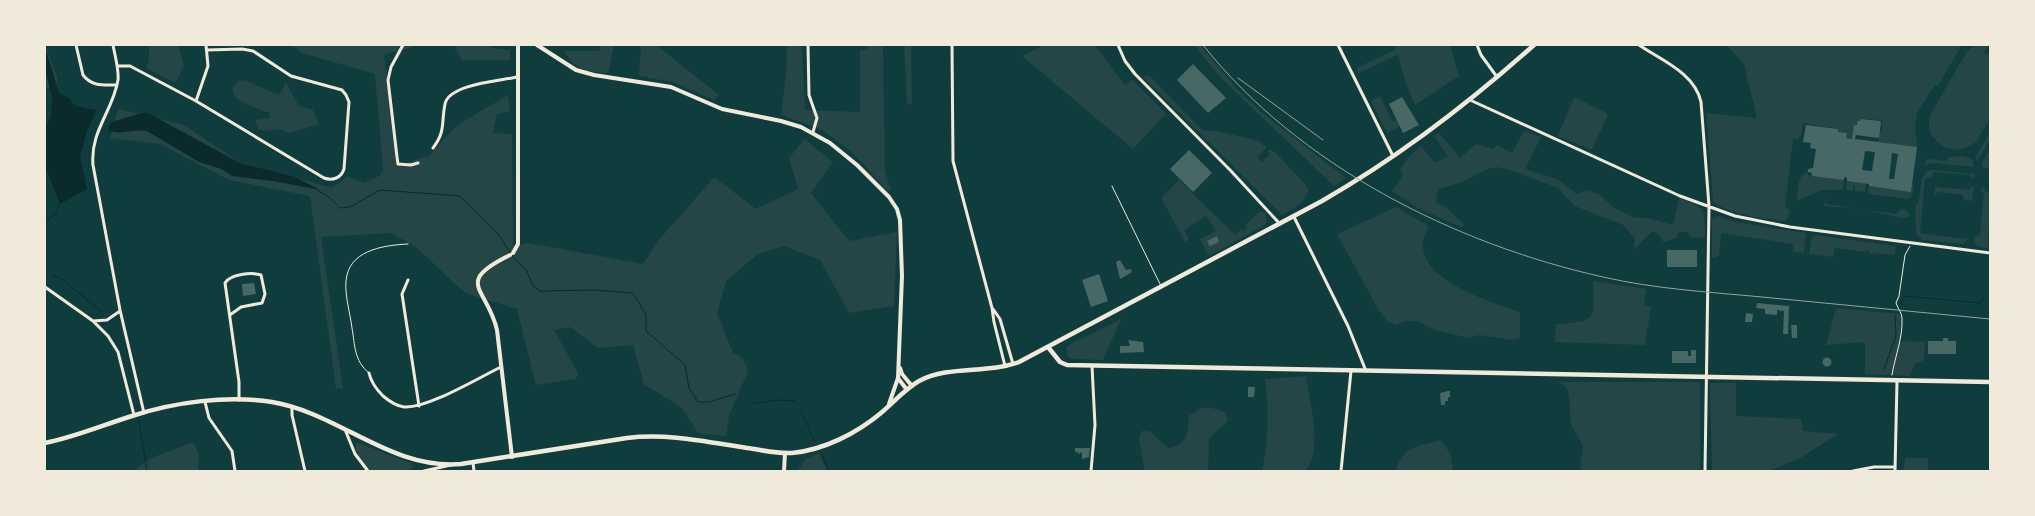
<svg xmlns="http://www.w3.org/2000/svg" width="2035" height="516" font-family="Manrope,sans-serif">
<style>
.green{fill:#244646}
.water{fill:#0a2a2b}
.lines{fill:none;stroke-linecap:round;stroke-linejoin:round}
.stream{stroke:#0a2a2b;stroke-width:1}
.building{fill:#486865;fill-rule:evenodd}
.path{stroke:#f1e9da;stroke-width:1}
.service{stroke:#f1e9da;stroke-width:1}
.minor{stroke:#f1e9da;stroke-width:3}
.tertiary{stroke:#f1e9da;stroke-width:4}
.secondary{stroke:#f1e9da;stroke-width:4.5}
.rail{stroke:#97a49c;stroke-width:1}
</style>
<rect width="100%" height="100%" fill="#0f3d3e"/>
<path class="green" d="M45,45L57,77V85L45,89Z
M149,45H178L184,66L175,83L146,68L149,61Z
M292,45H419L384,55L399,165L429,156L456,126L508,95L510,111L497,114L493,133L512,134L513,246L528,243L643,264L659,240L714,177L756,209L798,189L789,158L805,139L833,162L811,193L849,241L897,232L894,306L849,313L820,260L784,246L758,254L726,281L717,313L733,353L743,358L748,371L729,416L726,436L698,433L682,408L644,384L633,345L598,348L570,327L554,330L578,373L576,379L536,385L517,309L465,293L416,247L391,233L321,237L343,389L336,388L310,196L229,180L160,144L110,138L118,109L184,125L239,162L332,188L348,176L364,183L379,176L383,171L375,74L302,53Z
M454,45H491V48L510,50V60H462Z
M601,45H614L608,73C586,71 576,71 564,51H599Z
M641,45H656L719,95L714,100L673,82L639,76Z
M787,45H800L802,52L805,110L860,112V51L867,49V45H883L885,171L891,191L887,190L852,152L822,130L781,115L786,73Z
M904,45H911L912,105L907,103Z
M1044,45H1095L1125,85L1133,80L1166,114L1133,149L1022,56Z
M1194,45H1200L1238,90L1261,112L1346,178L1334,186L1220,77Z
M1396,45H1450L1459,76L1415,105L1405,81L1398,55L1358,73L1356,68L1395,50Z
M1727,45H1962L1938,86L1935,85L1917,113L1915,125L1917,147L1878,142L1879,131H1884L1882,129V120L1861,119L1860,121H1857L1852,139L1846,138L1838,132V129L1803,123L1801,136L1798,139H1793L1785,207L1790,210L1788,218L1785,221C1764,218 1729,216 1713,201L1706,113L1757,118L1744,64Z
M1974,45H1989L1984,52L1990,55V119L1976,142L1968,147L1960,150L1943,147L1931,135L1929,127V117L1966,53Z
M1149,75L1203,131H1216L1256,140L1267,147L1257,158L1262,162L1270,154L1267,151L1269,149L1275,152L1306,185L1308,190C1305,204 1293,209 1282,215L1143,77Z
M239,80L247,81L276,94H280L286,83L299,106L313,110L319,124L290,133L279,129L264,131L258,129L255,121L258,119L270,118V113C260,109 217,98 239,80Z
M1380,96L1393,122L1397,120L1400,126L1387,133L1371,101Z
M1574,97L1608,114L1592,150L1558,136Z
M1524,131L1541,137L1525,169L1559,180L1577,194L1587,190L1598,194L1616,209L1635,218H1648L1673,225L1679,198C1708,210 1704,208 1705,238L1690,237L1688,232H1678L1677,238L1663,242L1659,234L1653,231L1634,249L1635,239L1623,225L1575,206L1558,188L1511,170L1496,167L1487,169L1460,183L1438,189L1436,202L1445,207L1464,224L1463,228L1418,208L1392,191L1403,175L1400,170L1409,156L1421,146L1435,163L1448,156L1434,136L1439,133L1460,158L1476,144L1493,149L1497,145L1512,153Z
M1990,133V140L1977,161L1975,158Z
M1990,149V169L1983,168L1982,163Z
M1964,156L1973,160L1974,167L1934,163L1924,165L1925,161L1928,159L1947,161L1948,157Z
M1932,170L1975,174L1974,179L1971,178V175L1933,172L1932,178H1925L1920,233L1965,239L1967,235V240L1963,244L1923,240L1916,234L1915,208L1919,200L1922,178L1927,172Z
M1808,172V175L1844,180L1842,190H1822L1797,201C1798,191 1797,174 1808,172Z
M1179,180L1235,235L1241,229L1243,231L1247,227L1245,225L1260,211L1265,213L1267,222L1265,225L1211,255H1208L1200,239L1216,231L1206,216L1184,230L1189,239L1185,242L1161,198Z
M1847,181L1866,183L1865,192L1855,191V186L1853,187V191L1846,190Z
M1936,183L1937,187L1970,190L1972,186L1974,187L1972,201L1964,200L1963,195L1937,192L1936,196H1934Z
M1912,185H1914L1912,195L1909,199L1868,194L1869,186L1911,191Z
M1984,187L1985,191L1990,192L1988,248L1977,246L1974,242L1975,236L1980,235L1984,193L1980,191Z
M1825,199L1826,204L1896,214L1902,209L1908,212L1910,215L1908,217L1902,218L1861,209L1824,206Z
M1396,207L1429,226C1399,275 1488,301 1520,312V338L1512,340L1479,335L1469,338L1435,330L1418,321H1405L1397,325L1387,321L1378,309L1337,234Z
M1719,216L1735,222L1806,233L1804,253L1793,252V244L1721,233L1719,255L1716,258L1712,257V220Z
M1815,235L1896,246L1895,255L1869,253V250H1867L1866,252L1835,248L1833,257L1809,254L1812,237Z
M1593,281L1646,289L1644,305L1651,307L1645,345L1555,342L1556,324C1599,321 1593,321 1593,281Z
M1836,308L1901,314L1900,341L1925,342L1924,360L1915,364L1910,376L1865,374V342L1826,345Z
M1121,319L1103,360L1074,359L1068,357L1066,348L1069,345Z
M1306,376C1309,401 1324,451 1305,471H1262C1269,438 1269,411 1265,379Z
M1557,382H1700V471H1582C1578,459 1583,458 1583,449C1582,440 1576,435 1573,428C1568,416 1572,400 1566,386Z
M1710,383H1736V416L1801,419L1803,431L1838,434L1800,458L1769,471H1712Z
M1209,407L1224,412L1228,419L1225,424L1209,438L1208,471H1145L1139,439L1142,431H1149L1168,448C1189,444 1187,433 1189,416L1199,409Z
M1441,440L1451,455L1453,471H1395C1405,445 1416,447 1441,440Z
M194,443L199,454L198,471H133L151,458L188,444Z
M356,443C364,443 398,460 411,463L414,467L406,471H371C363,464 353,453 356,443Z
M819,453L827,471H797L806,459Z
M1905,458H1928V471H1904Z"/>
<path class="water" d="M45,47L59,93L69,98L75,106L97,110L87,131L80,157L87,189L60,204L45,166V126L51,117L52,97L45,70Z
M142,113H148L240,163L295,177L320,190L273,181L232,176L221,169L199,162L147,131C134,129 121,135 109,131L108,128L112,122Z"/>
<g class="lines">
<path class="stream" d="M317,190L329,197L340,208L350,207L380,190L460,196L499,235L515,260L526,269L533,286L540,291L594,290L633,293L646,315V331L685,365L689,388L698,402H709L735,394
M45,222L56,214L60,202
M45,272L46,273
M53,275L63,280L102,312
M1901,303L1905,296L1980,303L1984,297
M1884,369L1896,336L1895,316
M754,403L781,400L795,401
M801,411L815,441
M139,421L147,471
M821,453L829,471"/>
</g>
<path class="building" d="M1193,64L1226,98L1208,113L1177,80Z
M1402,97L1419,125L1403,133L1389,104Z
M1861,119L1881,121L1879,138L1856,135L1855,139L1917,147L1911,192L1869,186V184L1847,181V178L1844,177V180L1812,176V173L1808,172V169L1813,168L1816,149L1810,148L1811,143L1803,142L1806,125L1838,129V132L1847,133L1846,138L1852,139L1854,125H1857V121H1860ZM1865,151L1875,152L1872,171L1862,170ZM1892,153L1898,154L1894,179H1889Z
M1189,150L1212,173L1193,192L1170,169Z
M1217,236L1219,242L1210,246L1207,241Z
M1667,250H1697V267H1667Z
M1120,260L1126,270L1131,269L1132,272L1120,279L1116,262Z
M1099,274L1108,301L1091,307L1082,280Z
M254,283L256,294L243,296L242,284Z
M1757,303L1789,306L1788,334H1783L1784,311L1777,310V315L1765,314V309L1756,308Z
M1746,313L1753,314L1752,322H1745Z
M1791,325H1797V338H1792Z
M1943,338H1948V341H1956V354H1928V341H1943Z
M1128,340L1143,342L1144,352L1120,353V346H1130Z
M1691,350H1696V363H1672V351H1688V356H1691Z
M1822.5 362a4.5 4.5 0 1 1 9 0a4.5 4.5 0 1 1-9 0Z
M1248,387H1255L1254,397H1248Z
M1448,391H1450V397H1448V401H1445V405H1441L1440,393Z
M1075,448H1090L1089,457L1082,459V452L1078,454V452H1075Z"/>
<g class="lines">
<path class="path" d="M1892,375C1895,356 1903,338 1902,318C1902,313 1898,309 1896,303L1899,296L1905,255L1910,246"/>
<path class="service" d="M1112,186L1161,286
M369,373C354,361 355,345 352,328C350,312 343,290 347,275C353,249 387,245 408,244"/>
<path class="minor" d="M76,45L83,75C92,87 104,85 117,85
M113,45C115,56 119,69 118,80C113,111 90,131 93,165L120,310L144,413
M403,45L391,67L388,80L397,157L398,164L411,165L418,163
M808,45L809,95L817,118L813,132
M952,45L953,161L992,308L994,322L1005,366
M1118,45L1125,61L1135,74L1231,171L1280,224
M1338,45L1393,156
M1477,45L1481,55L1497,77
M1639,45C1661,60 1695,73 1701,102L1709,206L1705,471
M117,66H130L196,101L324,178C333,181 341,178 344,169L349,102L346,95L342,90L291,76L253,51L242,49L207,50
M1470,100L1680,196L1735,216L1790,227L1990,253
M196,101L208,66L206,45
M433,148C446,131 441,123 445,104C449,84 500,81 517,77
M1294,217L1348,326L1366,371
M408,280L402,294L419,406
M45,287L93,321L107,320L120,311
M993,309L1000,319L1013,364
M230,315L241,307L262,303L265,294L261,275C252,272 230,274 225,283L239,382V400
M93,321L108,336L118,352L134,415
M369,373C371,382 377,390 383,396C389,401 396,406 404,407C427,409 478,378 501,367
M205,402L209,418L232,451L235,471
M292,407V415L305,471
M346,432L355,454L368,471
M473,463L474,471
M424,471L451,465
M1091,471L1095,425L1092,366
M1341,471L1351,371
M1853,471L1874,467H1895
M1895,471L1897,381"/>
<path class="tertiary" d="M537,45L576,70L594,75L671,87L722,109L781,121L801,127L830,143L857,165L889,197L897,209L900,220L902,276L898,378L889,404
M513,253L518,244V45
M510,255C453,283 487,287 497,330L512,457
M900,368L902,374L912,386
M898,378L907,390
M784,471L785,453"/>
<path class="secondary" d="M1048,347L1060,362L1067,365L1990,382
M45,443C75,437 103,425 132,416C175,402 227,395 272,402C339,413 390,470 461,464L627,438C668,433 707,442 747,448C762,450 777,454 792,453C824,450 857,433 881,413C894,402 905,389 919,381C949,365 987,374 1019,362L1322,201C1399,157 1468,104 1534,45"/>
<path class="rail" d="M1203,45C1299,166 1455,244 1603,277C1655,289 1709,292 1762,297C1838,304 1914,312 1990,319
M1238,78L1323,140"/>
</g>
<rect width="2035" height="516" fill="none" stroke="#f1e9da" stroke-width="92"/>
</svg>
